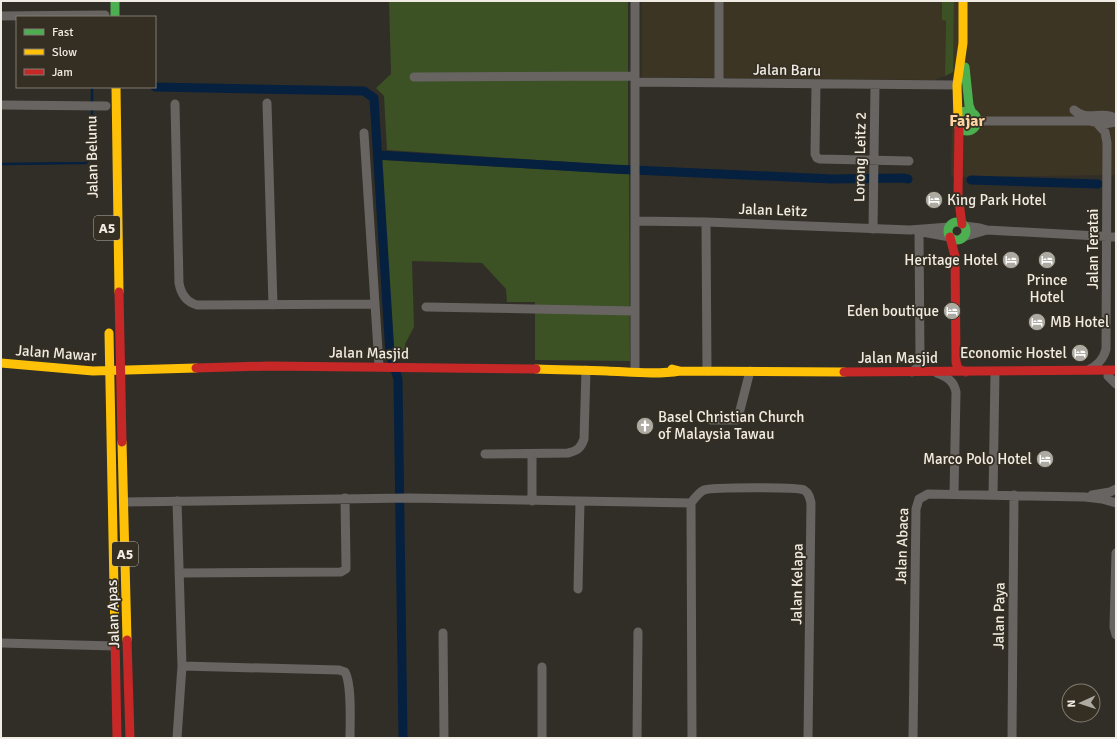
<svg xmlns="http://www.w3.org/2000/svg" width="1117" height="739" font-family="Signika,sans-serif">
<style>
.built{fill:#3d3524}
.green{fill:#3c5124}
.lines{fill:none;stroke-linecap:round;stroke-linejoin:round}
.stream{stroke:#06203f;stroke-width:2.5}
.canal{stroke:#06203f;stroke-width:9}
.street{stroke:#676462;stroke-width:9}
.fast{stroke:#4caf50;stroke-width:9}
.slow{stroke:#ffc107;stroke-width:9}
.jam{stroke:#c62828;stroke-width:9}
.labels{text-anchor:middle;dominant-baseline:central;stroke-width:3.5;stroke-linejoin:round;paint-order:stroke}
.shield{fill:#352f23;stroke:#b8b3aa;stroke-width:1}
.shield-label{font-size:14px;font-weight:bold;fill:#f0ece4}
.street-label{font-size:15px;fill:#f0ece4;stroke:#352f23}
.poi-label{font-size:15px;fill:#f0ece4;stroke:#352f23;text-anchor:end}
.neighbourhood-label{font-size:16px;font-weight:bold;fill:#fdd3a1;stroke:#352f23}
</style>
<rect width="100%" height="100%" fill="#312e27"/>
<path class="built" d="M642,1H942V20L946,21L945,76L934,80L642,77Z
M954,1H1116V175L951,177Z"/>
<path class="green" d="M389,1H628V166L387,150L384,96L376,88L391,74Z
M942,1H954L953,72L945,76L946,21L942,20Z
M381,160L629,174L630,361L535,360V302H507L506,289L482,263L412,261L414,327L405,344L407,357H400L394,352Z"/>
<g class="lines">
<path class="stream" d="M92,104V87
M1,164L86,163L92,155V109"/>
<path class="canal" d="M155,87L364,91L374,98L390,354L398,379L403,738
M378,155L612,169L832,179L903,178L908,179
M971,180L1098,184"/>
<path class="street" d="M1,16L105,15
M414,77L635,76
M635,82L957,85
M719,83V1
M816,84L815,154L817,158L820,159L909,161
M267,103L273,305
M175,104L179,283C181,294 186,302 197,305L375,304
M1,105L106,106
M1074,110C1086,122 1104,110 1116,119
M977,121H1090L1104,124L1116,122
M364,133L379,366
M635,221L706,222L910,230L949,227
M706,222L707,371
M964,226L980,228L987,230L1116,237
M873,229L875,85
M922,232L950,237
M963,237L987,230
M426,307L635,311
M635,368V1
M1088,370C1097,366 1104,358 1106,349L1107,143L1105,132L1096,122
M912,372L918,367L920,359L919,232
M937,373C947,377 954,381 956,392L954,494
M1108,376L1116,384
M711,420H737L738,418L750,371
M485,454L568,453C577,451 581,448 584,439L586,370
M532,454V501
M993,495L995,372
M1092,495L1110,492L1116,489
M177,501L182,666L177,738
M124,502L409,498L691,503
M1116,553L1114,627L1116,635
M179,573L341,572L346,569V564L345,498
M578,589L580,502
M443,633L444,738
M1,643L115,646
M182,666L339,670L345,672C352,684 350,722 350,738
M542,738V667
M637,738L638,632
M692,738L691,503C695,498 698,493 704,490C712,487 798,487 804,490C809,493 810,498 811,503L808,738
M913,738L916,509L919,499L928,494L1085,497L1102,499L1116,503
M1012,738L1014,495"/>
<path class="fast" d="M115,1V17
M965,67L969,105L972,113
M957 121a10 10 0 1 1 20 0a10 10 0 1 1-20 0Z
M948 231a9 9 0 1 1 18 0a9 9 0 1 1-18 0Z"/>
<path class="slow" d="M116,87L119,292
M958,118L957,85L963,43V1
M109,333L115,639
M1,363L93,371L196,368
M536,369C560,370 583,370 607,371C631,372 656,375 680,371
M672,369L680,371L844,372
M122,442L127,640"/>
<path class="jam" d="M959,126L958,195L962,224
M950,237L955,256L956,362L958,369L966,372
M119,292L122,442
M196,368L269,366L536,369
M844,372L1116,370
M115,639L117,738
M127,640L130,738"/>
</g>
<defs>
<symbol id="hotel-disc" viewBox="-11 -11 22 22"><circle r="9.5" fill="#adaaa2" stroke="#352f23"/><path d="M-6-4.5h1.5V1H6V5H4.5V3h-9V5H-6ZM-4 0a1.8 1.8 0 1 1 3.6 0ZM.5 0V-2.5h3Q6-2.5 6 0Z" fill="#fff"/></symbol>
<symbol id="church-disc" viewBox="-11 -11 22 22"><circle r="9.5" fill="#adaaa2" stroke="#352f23"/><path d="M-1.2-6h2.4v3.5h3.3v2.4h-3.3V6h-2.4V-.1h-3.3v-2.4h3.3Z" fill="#fff"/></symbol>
</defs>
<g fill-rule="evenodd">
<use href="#hotel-disc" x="924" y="190" width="20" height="20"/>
<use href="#hotel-disc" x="1001" y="250" width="20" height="20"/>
<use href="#hotel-disc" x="1037" y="250" width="20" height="20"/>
<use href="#hotel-disc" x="942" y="301" width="20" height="20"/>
<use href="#hotel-disc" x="1027" y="312" width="20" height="20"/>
<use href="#hotel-disc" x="1070" y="343" width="20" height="20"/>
<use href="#church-disc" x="635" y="416" width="20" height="20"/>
<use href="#hotel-disc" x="1035" y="449" width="20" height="20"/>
</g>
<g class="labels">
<g class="shield">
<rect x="94" y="216" width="26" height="24" rx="3"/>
<rect x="112" y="542" width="26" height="24" rx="3"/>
</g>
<g class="shield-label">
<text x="107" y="228">A5</text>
<text x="125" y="554">A5</text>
</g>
<g class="street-label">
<text transform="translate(787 70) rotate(1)">Jalan Baru</text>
<text transform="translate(92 157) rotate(-91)">Jalan Belunu</text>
<text transform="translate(860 157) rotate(-89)">Lorong Leitz 2</text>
<text transform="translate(773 210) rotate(2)">Jalan Leitz</text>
<text transform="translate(1093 249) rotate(-90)">Jalan Teratai</text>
<text transform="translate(56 353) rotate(4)">Jalan Mawar</text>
<text transform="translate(369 353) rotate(1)">Jalan Masjid</text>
<text x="898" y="358">Jalan Masjid</text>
<text transform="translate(902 546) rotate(-88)">Jalan Abaca</text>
<text transform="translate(797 584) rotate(-89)">Jalan Kelapa</text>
<text transform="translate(113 614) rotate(-92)">Jalan Apas</text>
<text transform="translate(999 616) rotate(-89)">Jalan Paya</text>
</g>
<g class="poi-label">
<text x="947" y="200" text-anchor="start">King Park Hotel</text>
<text x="998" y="260">Heritage Hotel</text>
<text x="1047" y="280" text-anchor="middle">Prince<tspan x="1047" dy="17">Hotel</tspan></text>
<text x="939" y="311">Eden boutique</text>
<text x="1050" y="322" text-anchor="start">MB Hotel</text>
<text x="1067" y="353">Economic Hostel</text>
<text x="658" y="417" text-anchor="start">Basel Christian Church<tspan x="658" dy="17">of Malaysia Tawau</tspan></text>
<text x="1032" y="459">Marco Polo Hotel</text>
</g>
<g class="neighbourhood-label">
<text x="967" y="121">Fajar</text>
</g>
</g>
<rect width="1117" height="739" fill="none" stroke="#f0ece4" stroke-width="4"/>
<rect x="16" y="16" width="140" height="72" fill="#352f23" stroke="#807b70"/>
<rect x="24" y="29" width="20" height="6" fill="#4caf50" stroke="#807b70"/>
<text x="52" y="36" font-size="12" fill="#f0ece4">Fast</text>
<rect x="24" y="49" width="20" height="6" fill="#ffc107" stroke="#807b70"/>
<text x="52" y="56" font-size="12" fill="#f0ece4">Slow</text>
<rect x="24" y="69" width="20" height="6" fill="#c62828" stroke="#807b70"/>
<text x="52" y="76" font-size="12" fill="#f0ece4">Jam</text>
<g transform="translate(1081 703) rotate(267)"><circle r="19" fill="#352f23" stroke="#807b70"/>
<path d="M0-3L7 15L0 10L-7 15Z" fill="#adaaa2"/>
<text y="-6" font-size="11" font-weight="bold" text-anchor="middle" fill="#f0ece4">N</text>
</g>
</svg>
